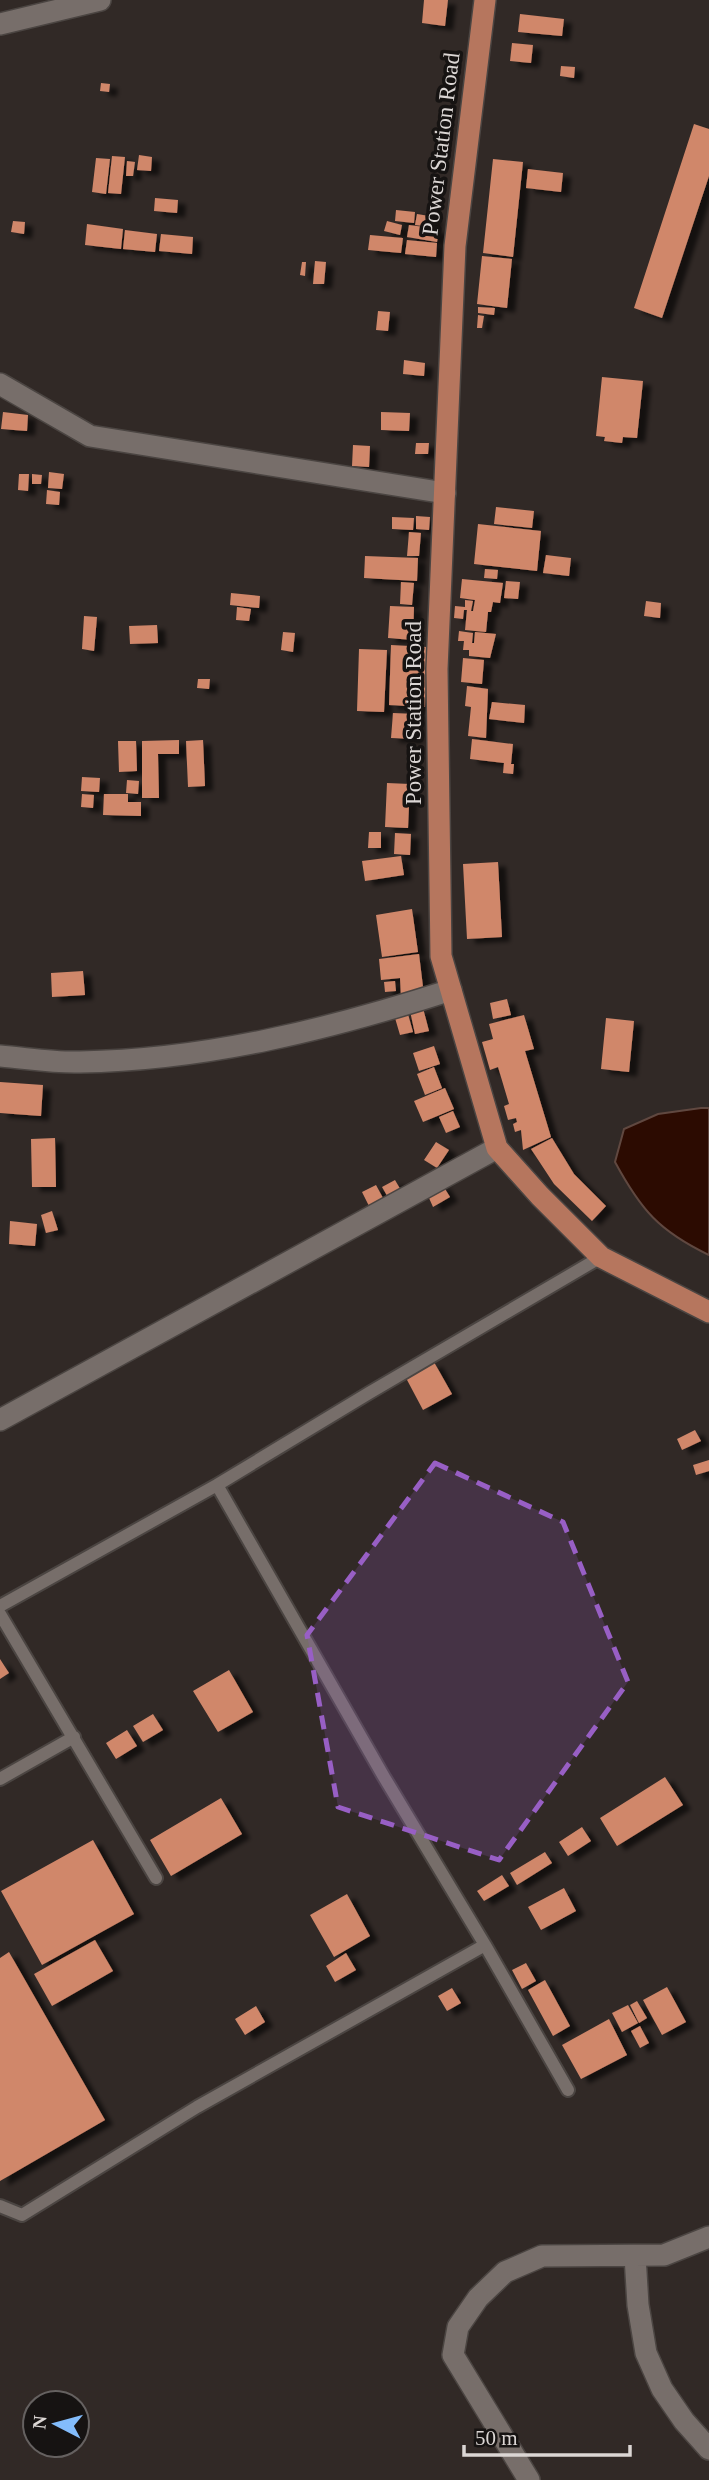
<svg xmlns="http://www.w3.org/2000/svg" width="709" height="2480" font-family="'Times New Roman',serif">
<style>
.water{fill:#2c0b01;stroke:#604840;stroke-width:2}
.building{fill:#d0876b;filter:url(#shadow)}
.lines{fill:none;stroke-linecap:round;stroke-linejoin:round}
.lane-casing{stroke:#4b4542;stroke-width:16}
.street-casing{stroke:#4b4542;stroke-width:24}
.primary-casing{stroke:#4b4542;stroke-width:24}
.lane{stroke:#776e6a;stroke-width:12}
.street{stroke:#776e6a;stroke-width:21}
.primary{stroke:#b6765e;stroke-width:21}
.marked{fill:#985fc5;fill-opacity:0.2;stroke:#985fc5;stroke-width:5;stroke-dasharray:14 9;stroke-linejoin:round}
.labels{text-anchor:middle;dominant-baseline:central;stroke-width:7;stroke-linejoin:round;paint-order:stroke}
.street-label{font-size:23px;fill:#dbd6d4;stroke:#161312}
</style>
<defs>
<filter id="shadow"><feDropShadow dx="8" dy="4.5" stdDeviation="2" flood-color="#0009"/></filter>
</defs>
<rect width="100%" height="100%" fill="#312926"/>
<path class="water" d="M701,1108H709V1255C659,1231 641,1210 615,1162L624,1129L658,1114Z"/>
<path class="building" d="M424,0H448L445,26L422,23Z
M520,14L564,19L562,36L518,32Z
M512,43L533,45L531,63L510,61Z
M561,66L575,67L574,78L560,76Z
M101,83L110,84L109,92L100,91Z
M694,124L709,129V176L662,318L634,308Z
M139,155L152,157L151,171L137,170Z
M112,156L125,157L121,194L108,193Z
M96,158L110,159L106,194L92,192Z
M493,159L523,162L513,257L483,253Z
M127,161L135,162L133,176H126Z
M528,169L563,173L561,192L526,188Z
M155,198L178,200L177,213L154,211Z
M396,210L415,212L414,223L395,221Z
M417,214L435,217L433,227L415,225Z
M13,221L25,222L24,234L11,232Z
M387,221L402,225L400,235L384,231Z
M87,224L123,229L121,249L85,245Z
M409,225L439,229L437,242L407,237Z
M125,230L157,234L155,252L123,249Z
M161,234L193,237L192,254L159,251Z
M370,235L403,238L401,253L368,250Z
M407,240L437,243L436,257L405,254Z
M482,256L512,259L507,308L477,304Z
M315,261L326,262L324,284H313Z
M302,262H306L305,276L300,275Z
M478,307L495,308L494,315L478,313Z
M378,311L390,312L388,331L376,330Z
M478,315L484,316L482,328H477Z
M404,360L425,363L424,376L403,374Z
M602,377L643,381L637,438L623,437L622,443L604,441L605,437L596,436Z
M3,412L28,415L27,431L1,429Z
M381,412L410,413L409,431L381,430Z
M416,443H429L428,454H415Z
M353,445L370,446L369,467L352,466Z
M49,472L64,474L62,489L48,488Z
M19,474H29L28,491L18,490Z
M32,474L42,475L41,484H32Z
M47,490L60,492L59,505L46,504Z
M496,507L534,511L532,528L494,524Z
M416,516L430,517L429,530L416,529Z
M392,517L414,518L413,530L392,529Z
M478,524L541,531L537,571L474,564Z
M409,532L421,533L419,556H407Z
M546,555L571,558L569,576L543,573Z
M365,556L418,558L417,581L364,578Z
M485,569L498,570L497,579L484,578Z
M462,579L503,583L500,603L493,602L491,612H488L486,632L465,630L467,610H464L463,619L454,618L455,606L465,607V600L473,601L471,611H473L475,600L460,598Z
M506,581L520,582L518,599L504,598Z
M401,582L414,583L412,605L400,604Z
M231,593L260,596L259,608L230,605Z
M646,601L661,603L660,618L644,616Z
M390,606L414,607L413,640L388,638Z
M237,607L251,609L249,621L236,620Z
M84,616L97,617L94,651L82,649Z
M157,625L158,643L130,644L129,626Z
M459,631L473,633L472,643H474L475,632L496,634L490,658L469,656V650H463L464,641H458Z
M283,632L295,633L293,652L281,650Z
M391,645L427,647L425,707L389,705Z
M359,649L387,650L384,712L357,711Z
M463,658L484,660L482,684L461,682Z
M198,679H210L209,689L197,688Z
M467,686L488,689L486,738L468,736L471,707L465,706Z
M492,702L525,705L524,723L489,719Z
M393,713L416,714L415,739L391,738Z
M472,739L513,744L511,764H514L513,774L503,773L504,763L470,759Z
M179,740V754H158L159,798H142V741Z
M203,740L205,786L188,787L186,741Z
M118,741H136L137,771L119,772Z
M82,777L100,778L99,792L81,791Z
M127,780L139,781L138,794L126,793Z
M387,783L410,784L408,828L385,827Z
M82,794L94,795L93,808L81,807Z
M104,794H128V802H141V816L103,815Z
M369,832H381V848H368Z
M395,833L411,834L410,855L394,854Z
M401,856L404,875L365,881L362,861Z
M498,862L502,937L467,939L463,864Z
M412,909L418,952L382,957L376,915Z
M419,954L424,995L401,997L400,978L381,980L379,959Z
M83,971L85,995L52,997L51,973Z
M395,981L396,991L385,992L384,982Z
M507,999L511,1015L493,1019L490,1003Z
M423,1008L429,1031L415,1034L410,1011Z
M408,1014L413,1032L400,1035L395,1018Z
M524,1015L534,1049L525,1051L551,1137L523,1150L521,1130L515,1132L513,1124L517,1122L516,1118L508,1120L504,1106L509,1104L498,1067L490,1070L482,1042L493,1039L489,1024Z
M606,1018L634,1021L629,1072L601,1069Z
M434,1046L440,1064L419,1071L413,1053Z
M434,1067L442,1088L425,1095L417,1074Z
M0,1082L43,1085L41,1116L0,1113Z
M445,1088L454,1109L423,1122L414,1101Z
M453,1111L460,1127L446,1133L439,1117Z
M55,1138L56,1187H32L31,1139Z
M552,1138L574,1174L606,1206L592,1221L554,1184L531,1149Z
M436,1142L449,1150L437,1168L424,1160Z
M395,1180L402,1192L389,1199L382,1187Z
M442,1184L450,1197L433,1207L429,1198L434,1195L431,1191Z
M376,1185L383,1198L369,1206L362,1192Z
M52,1211L58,1230L46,1233L41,1215Z
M10,1221L37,1224L35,1246L9,1244Z
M434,1362L452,1394L423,1410L406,1378Z
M695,1430L701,1441L682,1450L677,1439Z
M709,1460V1471L696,1475L693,1465Z
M0,1659L9,1673L0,1679Z
M229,1670L253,1712L218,1732L193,1691Z
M153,1714L163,1730L143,1742L133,1726Z
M127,1730L137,1746L116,1759L106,1743Z
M665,1777L683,1805L617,1846L600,1818Z
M221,1798L242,1834L171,1876L150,1840Z
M582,1827L591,1841L568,1856L559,1842Z
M93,1840L134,1914L42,1965L1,1891Z
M545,1852L552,1863L517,1885L510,1873Z
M502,1875L509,1886L484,1901L477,1891Z
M564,1888L576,1911L541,1930L528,1907Z
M347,1894L370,1936L334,1957L310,1915Z
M95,1940L113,1971L52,2006L34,1974Z
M9,1952L105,2120L0,2181V1958Z
M346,1953L356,1970L335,1982L326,1966Z
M526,1963L536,1981L522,1989L512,1970Z
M545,1980L570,2026L553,2036L528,1990Z
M667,1987L686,2022L662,2035L643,2000Z
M452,1988L461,2003L447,2011L438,1996Z
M637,2001L647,2018L639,2023L630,2005Z
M628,2005L638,2023L622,2032L612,2013Z
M256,2006L265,2022L245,2035L235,2019Z
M609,2019L627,2055L581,2079L562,2045Z
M640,2026L649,2043L640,2048L631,2031Z"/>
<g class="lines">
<defs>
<path id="lane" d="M0,1606L217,1485L369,1393L601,1257
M0,1614L156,1878
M0,1779L74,1737
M485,1945L568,2090
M0,2206L22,2215L197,2107L485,1945L384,1777L217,1485"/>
<path id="street" d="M0,24L100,0
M0,384L90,436L445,493
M0,1056C26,1058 54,1063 80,1062C207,1060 330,1029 451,990
M0,1420L497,1148
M635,2256L638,2305L646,2353L662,2389L684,2421L709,2449
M529,2480L453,2355L458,2327L478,2298L505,2272L542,2256L664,2255L709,2237"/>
<path id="primary" d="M485,0L455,246L437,669L441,956L497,1148L540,1196L601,1257L709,1312"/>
</defs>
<use href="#lane" class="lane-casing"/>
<use href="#street" class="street-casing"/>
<use href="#primary" class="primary-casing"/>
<use href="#lane" class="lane"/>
<use href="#street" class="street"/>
<use href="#primary" class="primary"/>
</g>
<path class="marked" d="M435,1463L563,1522L628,1682L499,1860L338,1807L307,1635Z"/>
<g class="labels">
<g class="street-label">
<text transform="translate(441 144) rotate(-83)">Power Station Road</text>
<text transform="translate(413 713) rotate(-90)">Power Station Road</text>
</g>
</g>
<g transform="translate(56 2424) rotate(276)"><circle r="33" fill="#161312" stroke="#656160" stroke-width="2"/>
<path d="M0-5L12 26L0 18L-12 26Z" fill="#83bcfb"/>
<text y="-10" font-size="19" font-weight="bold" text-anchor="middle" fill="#dbd6d4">N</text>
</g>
<path d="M464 2445v10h166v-10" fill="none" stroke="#dbd6d4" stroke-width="3.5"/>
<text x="475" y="2445" font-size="21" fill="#dbd6d4" stroke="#161312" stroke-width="5" paint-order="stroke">50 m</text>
</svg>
